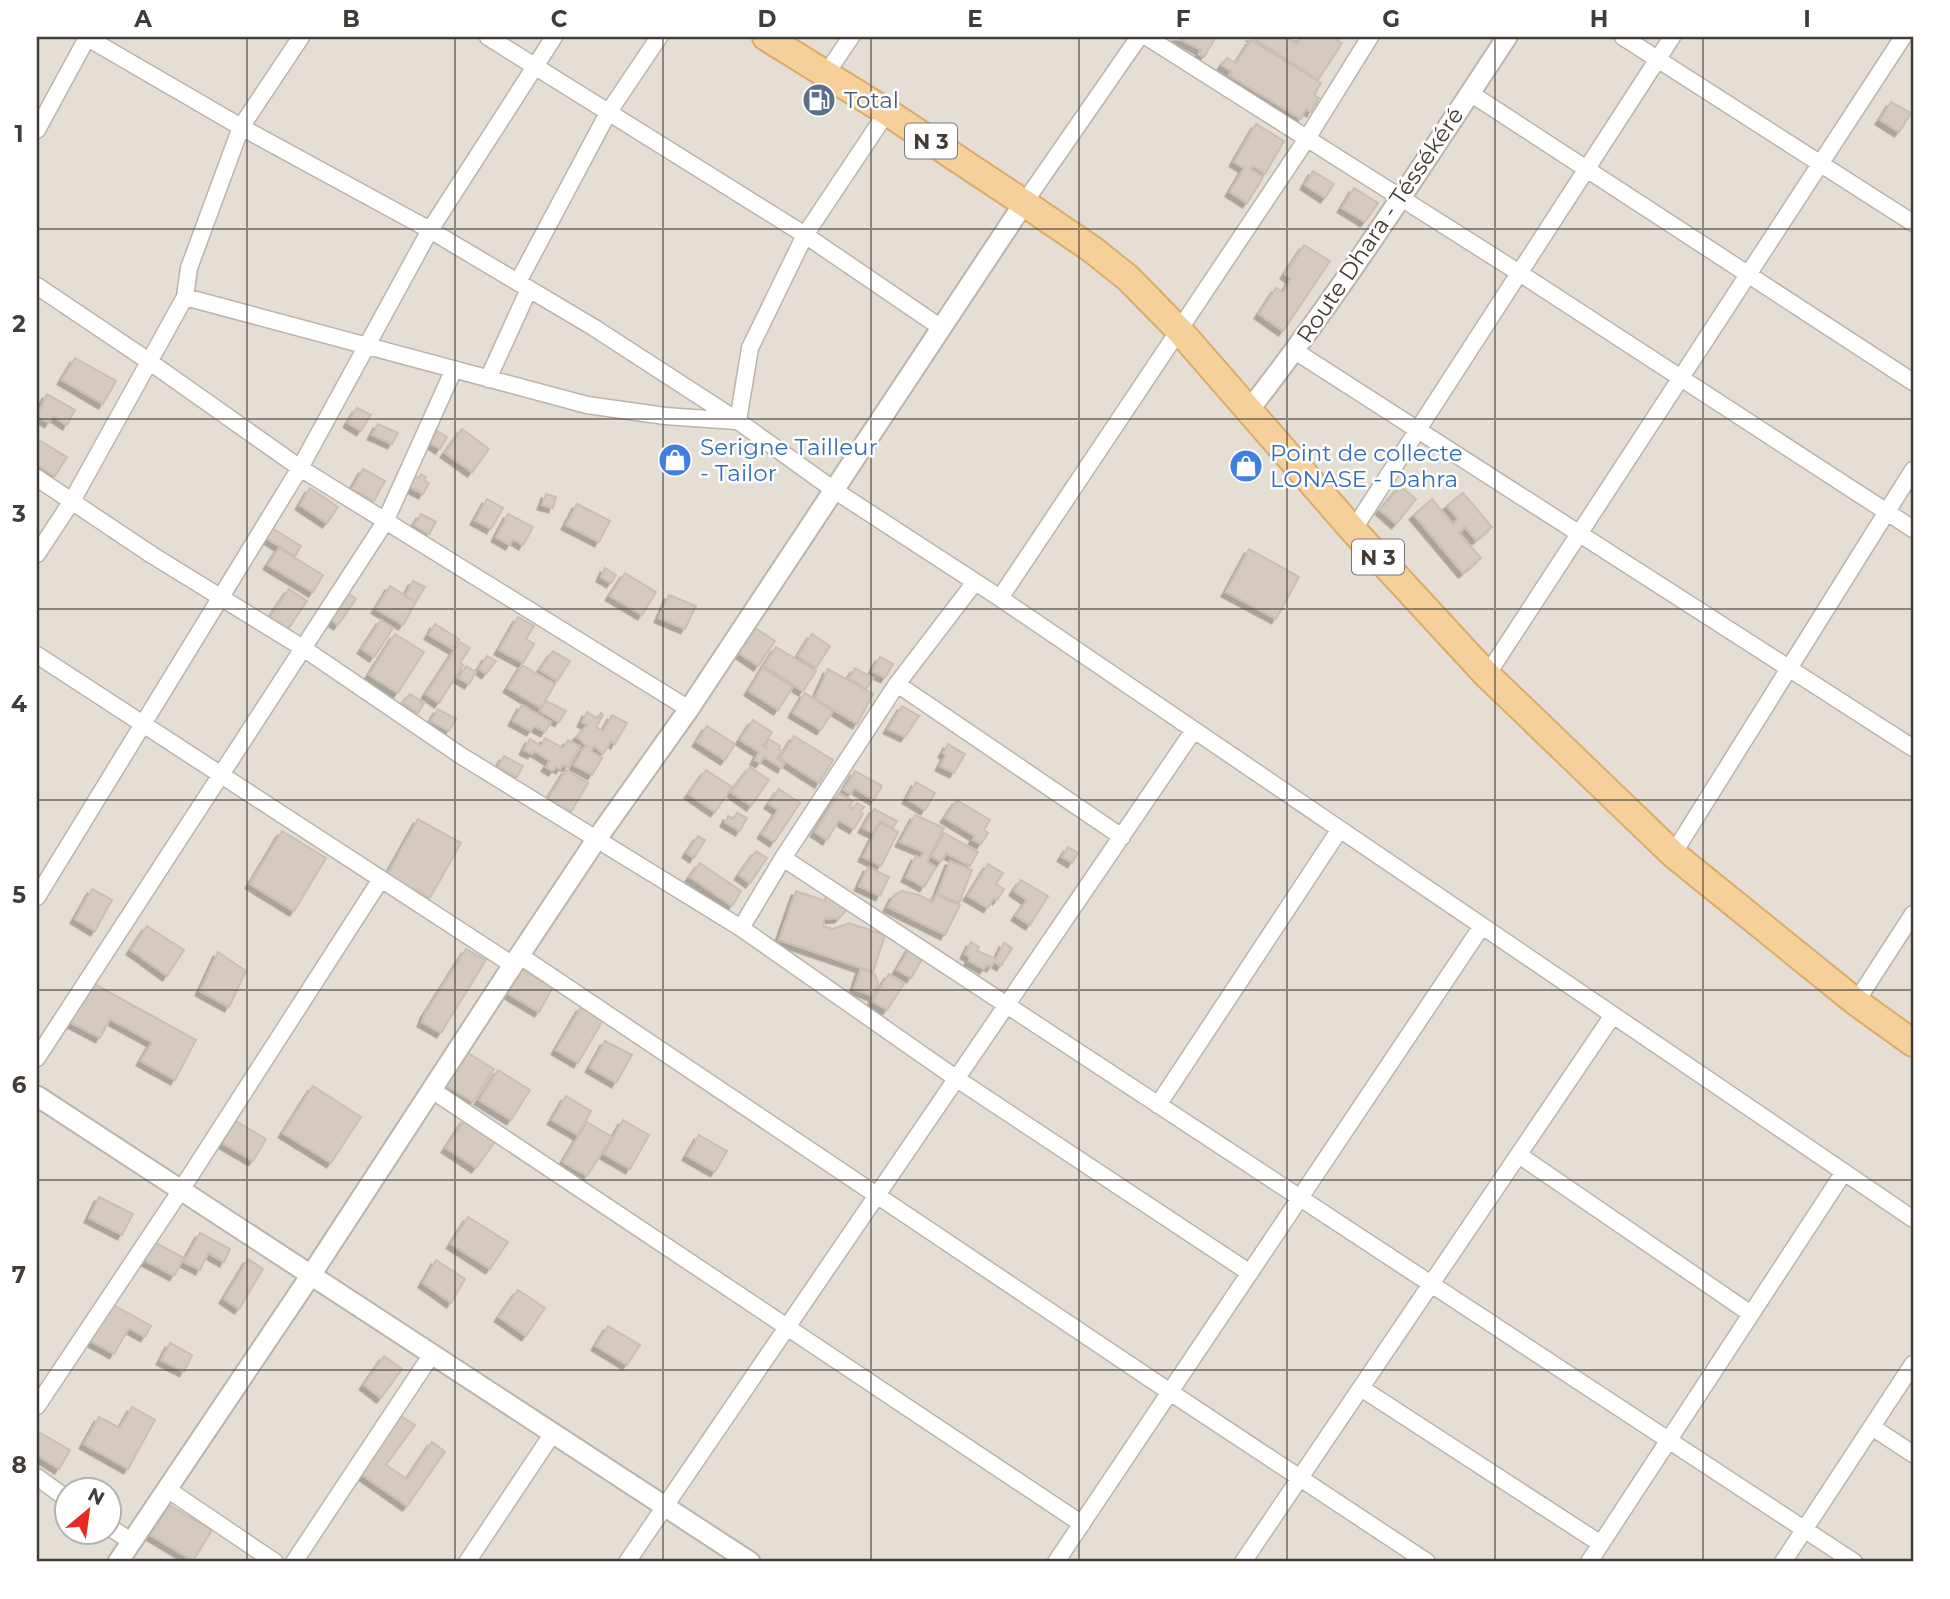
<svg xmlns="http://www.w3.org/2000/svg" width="1950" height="1599" font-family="Montserrat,sans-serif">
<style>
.residential{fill:#e5ded4;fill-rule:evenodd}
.building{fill:#d5cabf;stroke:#ccbeb0;stroke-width:2;filter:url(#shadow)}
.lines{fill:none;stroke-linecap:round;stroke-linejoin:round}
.minor-casing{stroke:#bcb3a9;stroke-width:19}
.tertiary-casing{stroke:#bcb3a9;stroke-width:23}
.primary-casing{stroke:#daab6b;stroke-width:30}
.minor{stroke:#fff;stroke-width:16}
.tertiary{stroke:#fff;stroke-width:19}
.primary{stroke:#f6d09a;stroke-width:26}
.grid{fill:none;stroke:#433c36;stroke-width:2;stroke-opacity:0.55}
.labels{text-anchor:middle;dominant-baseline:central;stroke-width:5;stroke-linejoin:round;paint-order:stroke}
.shield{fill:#fff;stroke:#7b7672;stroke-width:2}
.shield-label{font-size:21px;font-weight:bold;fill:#433c36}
.service-label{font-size:23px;fill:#4e5e75;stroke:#fff;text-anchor:start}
.street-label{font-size:23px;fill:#433c36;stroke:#fff}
.shop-label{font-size:23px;fill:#366cbe;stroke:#fff;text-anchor:start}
.neatline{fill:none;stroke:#433c36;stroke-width:2.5}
.grid-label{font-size:23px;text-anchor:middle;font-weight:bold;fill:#433c36}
</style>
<defs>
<filter id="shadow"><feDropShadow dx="-4.5" dy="4.5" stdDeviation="0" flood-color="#0004"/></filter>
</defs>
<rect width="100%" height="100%" fill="#f1ece6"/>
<path class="residential" d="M37,37H1913V1562H37ZM66,1490H108V1532H66Z"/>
<path class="building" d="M1176,37H1216L1204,57L1199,54L1201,50Z
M1252,37H1286L1297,44L1300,39L1297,37H1332L1342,43L1318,80Z
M1251,40L1321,83L1314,95L1319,98L1311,112L1306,109L1301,119L1229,75L1232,72L1222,65L1227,58L1236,63Z
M1891,102L1911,113L1899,132L1880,120Z
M1256,124L1284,141L1265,174L1253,166L1251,169L1263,177L1247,203L1230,192L1244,168L1234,162Z
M1313,171L1334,184L1325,198L1305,185Z
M1354,188L1378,203L1365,222L1342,208Z
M1304,245L1330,261L1283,331L1259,314L1276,288L1283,292L1291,279L1285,274Z
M75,358L116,381L103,404L62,380Z
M47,394L75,410L67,425L53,416L49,423L37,416Z
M357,408L371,415L361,431L348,423Z
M378,424L398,433L392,444L372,435Z
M462,429L489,449L472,472L445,453Z
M437,431L447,437L440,449L430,443Z
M37,439L67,457L55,476L37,465Z
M363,469L385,481L374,501L352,489Z
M421,474L426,477L424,480L429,483L423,494L407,486L413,475L419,478Z
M1400,486L1416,499L1396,524L1380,510Z
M310,488L338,507L327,523L300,505Z
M1463,493L1492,527L1476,540L1465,527L1459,533L1481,558L1463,573L1414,515L1432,499L1453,524L1458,519L1447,506Z
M546,494L556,497L553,508L542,505Z
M487,499L503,508L491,529L475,520Z
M577,504L610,521L599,542L566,525Z
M421,514L436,522L429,534L414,525Z
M508,514L533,527L523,545L513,539L510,545L496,537Z
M272,528L301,546L295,556L266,538Z
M279,548L323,575L313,592L268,565Z
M1249,549L1299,577L1276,619L1226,592Z
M605,568L616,575L611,583L601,577Z
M625,573L656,592L642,615L610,596Z
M413,581L425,587L416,602L405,596Z
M390,586L416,602L403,625L376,609Z
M289,589L307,601L288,629L270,617Z
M345,591L356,599L338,625L327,617Z
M669,595L696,606L685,629L659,618Z
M518,617L534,626L526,639L534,644L523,663L499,650Z
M381,620L393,628L374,657L362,649Z
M435,624L459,639L453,649L429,635Z
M752,626L775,641L758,666L736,651Z
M395,634L424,652L398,693L369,675Z
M812,634L830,646L816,668L798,656Z
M460,642L470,648L460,663L463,665L439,703L426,694Z
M776,647L816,671L803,691L764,666Z
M553,651L570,661L557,681L540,670Z
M487,656L496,661L486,674L479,669Z
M880,657L893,664L885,678L872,671Z
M522,665L555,684L541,708L508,688Z
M466,666L476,672L469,684L459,678Z
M763,668L793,687L778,710L749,691Z
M855,668L873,678L866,689L849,678Z
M828,669L873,694L857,724L815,698Z
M805,693L833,711L821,730L793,713Z
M410,694L424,703L418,713L403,703Z
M546,701L566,711L559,722L540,711Z
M522,705L551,722L545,732L534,726L531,731L513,721Z
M902,706L919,716L905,737L888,729Z
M438,709L456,719L449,731L431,721Z
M587,712L597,718L601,713L603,715L596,727L603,731L612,715L627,723L615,744L611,741L603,754L594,746L591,751L602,758L592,775L574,765L584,747H588L577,737L587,725L582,722Z
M753,720L772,732L763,746L767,748L765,745L769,739L780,746L779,749L782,751L777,759L784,764L782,768L764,757L760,763L755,760L759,752L740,740Z
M707,726L735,744L725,760L697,742Z
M794,736L833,760L819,783L780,758Z
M545,738L563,748L568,740L580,746L568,767L563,765L560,769L556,767L553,771L546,767L550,761L534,751L532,754L524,750L530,739L541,746Z
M948,744L965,754L954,773L940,766L946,755L943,753Z
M504,756L523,766L517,777L498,767Z
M750,767L769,780L751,806L731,792Z
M566,770L588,783L571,812L548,799Z
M706,770L732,787L715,812L689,794Z
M855,771L882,786L874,800L854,788L851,794L844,790Z
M916,782L935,793L925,810L907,799Z
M779,789L800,803L774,842L762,834L778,810L769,804Z
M839,793L853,801L849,807L853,809L857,803L864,807L860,812L863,814L854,829L839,820L827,840L815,832Z
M957,800L990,820L984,830L988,833L981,844L973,840L975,836L945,818Z
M874,809L897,821L893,828L880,821L873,833L863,828Z
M737,813L747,818L740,831L725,822L728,816L733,819Z
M915,815L944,828L927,862L936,867L924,887L906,877L916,856L920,858L924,852L900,842Z
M418,819L461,843L430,898L387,875Z
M880,823L898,832L881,866L863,857Z
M282,831L326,858L294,911L250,884Z
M944,833L978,852L970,866L946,853L941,862L931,856Z
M698,836L705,840L694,858L687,853Z
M1068,847L1078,853L1072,863L1062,857Z
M756,851L767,858L750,883L739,875Z
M950,861L972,870L959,903L937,894Z
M700,863L741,891L732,906L690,877Z
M988,864L1003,873L996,884L1004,889L997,900L994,898L988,908L968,896Z
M868,867L889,877L880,896L859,886Z
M1021,880L1048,896L1030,925L1016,916L1027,900L1014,891Z
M92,889L112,900L95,931L75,919Z
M796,891L825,901L832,892L849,907L839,918L824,919L823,926L833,929L849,923L885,935L873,972L779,940Z
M902,891L919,895L933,902L936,895L960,905L945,935L888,907L894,895Z
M147,926L184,950L167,976L131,950Z
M971,942L979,947L977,951L996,959L1004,943L1012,948L1001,966L994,962L991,967L987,965L984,969L969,961L970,957L965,954Z
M911,946L925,954L911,978L897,970Z
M466,949L486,960L441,1033L422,1022L425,1014Z
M218,952L246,971L229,1007L200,991Z
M861,968L875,974L878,983L873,996L854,989Z
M521,969L553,987L539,1012L507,993Z
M889,974L904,984L887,1010L872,1001Z
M89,981L196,1040L175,1080L141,1061L152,1042L110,1019L100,1038L68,1021Z
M581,1007L603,1020L578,1063L556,1050Z
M605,1041L632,1055L616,1083L590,1068Z
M465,1051L494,1069L473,1102L444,1084Z
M498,1070L530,1090L511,1120L479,1100Z
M313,1086L361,1117L331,1163L283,1133Z
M566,1096L591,1111L578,1135L552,1120Z
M465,1119L496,1140L476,1168L446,1148Z
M623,1120L649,1135L630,1169L604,1154Z
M236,1121L266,1139L253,1161L222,1143Z
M587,1122L612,1137L587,1176L563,1162Z
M699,1135L727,1151L715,1172L687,1156Z
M99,1197L133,1214L122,1235L89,1218Z
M468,1217L508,1242L490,1269L451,1244Z
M200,1233L230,1249L224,1262L208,1253L200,1270L184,1262Z
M154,1242L184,1258L174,1276L144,1260Z
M248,1259L263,1269L239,1309L224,1299Z
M436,1260L465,1279L451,1303L423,1283Z
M518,1290L545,1308L526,1336L499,1317Z
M110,1303L151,1326L145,1337L129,1328L114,1354L89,1340Z
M608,1326L640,1345L627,1365L596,1346Z
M170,1343L192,1355L184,1372L161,1360Z
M384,1356L402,1369L381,1398L364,1385Z
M132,1407L155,1420L128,1469L84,1444L99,1417L120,1428Z
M401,1416L415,1425L386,1465L407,1479L432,1442L445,1452L407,1506L361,1474Z
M37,1431L70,1450L59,1469L37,1455Z
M169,1505L212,1530L193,1561L150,1535Z"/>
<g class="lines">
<defs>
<path id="minor" d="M86,37L241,127L430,230L593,327L738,421L834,490L1000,598L1913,1219
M488,37L805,235L940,327
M1147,37L1521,274L1913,529
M1623,37L1913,223
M826,74L851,37
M1470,93L1913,382
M37,130L87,38
M1024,203L1139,37
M518,282L608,113L659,37
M37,286L150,362L300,468L689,709
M185,297L587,405L665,416L736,421
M1295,351L1913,748
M488,379L529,289
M738,421L750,348L805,235L887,112
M37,478L152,555L303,648L460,755L741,928L957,1079L1250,1273
M1353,530L1672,37
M37,554L72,501L185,297L189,268L241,127L301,37
M1000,598L1306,140L1370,37
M37,655L513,965
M1487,675L1903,37
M897,684L1122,837
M1673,854L1913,470
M783,858L1854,1562
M37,897L300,468L430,230L554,37
M741,928L783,858L897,684L975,582
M519,955L1170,1392L1427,1562
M1856,1002L1913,914
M37,1058L385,522L454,369
M432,1090L1082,1524
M1158,1105L1340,829
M1519,1155L1751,1314
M1361,1388L1601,1544
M37,1406L181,1190L381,879
M1872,1427L1913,1454
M37,1477L66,1498
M167,1489L275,1562
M108,1526L132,1542
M294,1562L432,1354
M467,1562L553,1433
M627,1562L1194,730
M1056,1562L1482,926
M1243,1562L1613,1015
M1589,1562L1844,1172
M1783,1562L1913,1364"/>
<path id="tertiary" d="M1249,410C1342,291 1424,163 1507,37
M37,1096L750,1562
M118,1562L311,1275L513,965L596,840L689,709L1024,203"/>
<path id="primary" d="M766,37L887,112L1024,203L1093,250L1128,278L1179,330L1353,530L1487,675L1673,854L1856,1002L1913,1043"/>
</defs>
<use href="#minor" class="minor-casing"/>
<use href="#tertiary" class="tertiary-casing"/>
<use href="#primary" class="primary-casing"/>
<use href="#minor" class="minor"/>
<use href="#tertiary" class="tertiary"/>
<use href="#primary" class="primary"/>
</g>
<path class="grid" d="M247,37V1562M455,37V1562M663,37V1562M871,37V1562M1079,37V1562M1287,37V1562M1495,37V1562M1703,37V1562M37,229H1913M37,419H1913M37,609H1913M37,800H1913M37,990H1913M37,1180H1913M37,1370H1913"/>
<defs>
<symbol id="fuel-disc" viewBox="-11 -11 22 22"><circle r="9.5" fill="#5c6f8a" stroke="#fff"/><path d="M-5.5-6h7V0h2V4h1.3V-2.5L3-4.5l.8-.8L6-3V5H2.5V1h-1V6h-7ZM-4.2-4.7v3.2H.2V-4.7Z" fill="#fff"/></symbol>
<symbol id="shop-disc" viewBox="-11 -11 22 22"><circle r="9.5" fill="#3f7fe0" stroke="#fff"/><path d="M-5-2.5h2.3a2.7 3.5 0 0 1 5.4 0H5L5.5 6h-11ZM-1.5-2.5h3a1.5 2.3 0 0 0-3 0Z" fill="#fff"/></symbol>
</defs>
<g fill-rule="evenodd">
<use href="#fuel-disc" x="800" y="81" width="38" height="38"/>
<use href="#shop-disc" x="656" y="441" width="38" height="38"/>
<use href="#shop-disc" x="1227" y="447" width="38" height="38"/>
</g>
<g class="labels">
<g class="shield">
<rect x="905" y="123.5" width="52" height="35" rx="5"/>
<rect x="1352" y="539.5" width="52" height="35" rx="5"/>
</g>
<g class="shield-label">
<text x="931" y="141">N 3</text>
<text x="1378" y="557">N 3</text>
</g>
<g class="service-label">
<text x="844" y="100">Total</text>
</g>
<g class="street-label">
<text transform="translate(1380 225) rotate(-56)">Route Dhara - Téssékéré</text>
</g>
<g class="shop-label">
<text x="700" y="447">Serigne Tailleur<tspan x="700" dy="26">- Tailor</tspan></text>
<text x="1270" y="453">Point de collecte<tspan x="1270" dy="26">LONASE - Dahra</tspan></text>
</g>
</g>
<rect width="1950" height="1599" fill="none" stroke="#ffffff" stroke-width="77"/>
<g transform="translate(88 1511) rotate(29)"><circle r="33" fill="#ffffff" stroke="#b4b1af" stroke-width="2"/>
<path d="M0-5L12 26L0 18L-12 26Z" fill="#e92a24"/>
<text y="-10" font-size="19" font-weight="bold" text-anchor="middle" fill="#433c36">N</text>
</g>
<rect x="38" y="38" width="1874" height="1522" class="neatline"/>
<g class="grid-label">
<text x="143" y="27">A</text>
<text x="351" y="27">B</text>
<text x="559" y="27">C</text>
<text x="767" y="27">D</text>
<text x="975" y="27">E</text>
<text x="1183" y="27">F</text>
<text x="1391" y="27">G</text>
<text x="1599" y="27">H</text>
<text x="1807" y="27">I</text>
<text x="19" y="142">1</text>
<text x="19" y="332">2</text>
<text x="19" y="522">3</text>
<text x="19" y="712">4</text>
<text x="19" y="903">5</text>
<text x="19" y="1093">6</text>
<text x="19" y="1283">7</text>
<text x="19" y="1473">8</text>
</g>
</svg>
